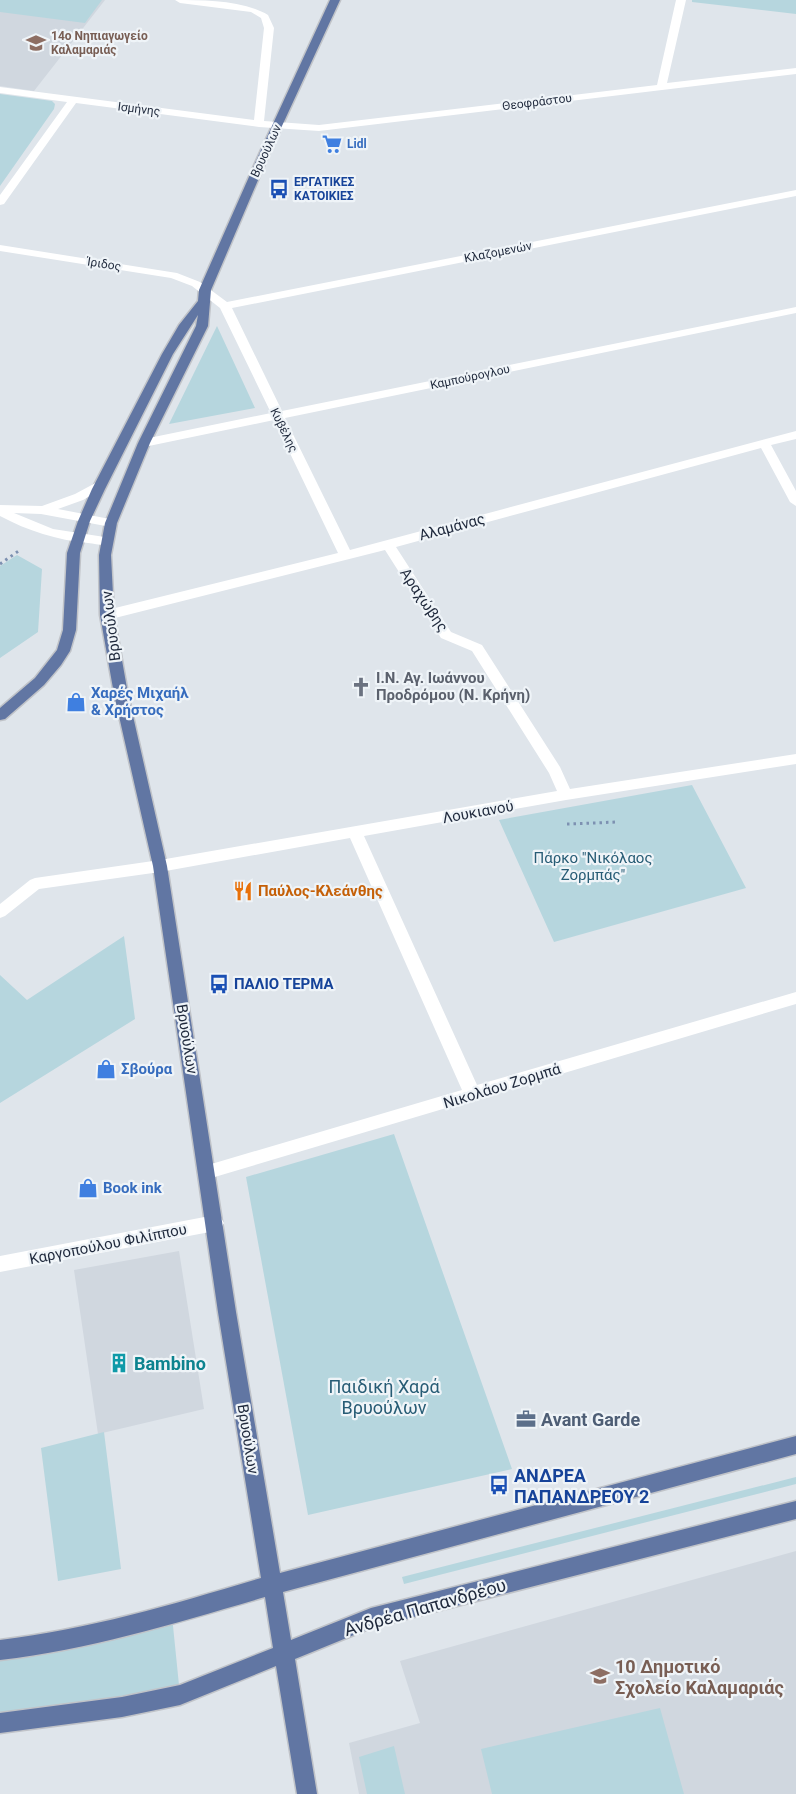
<svg xmlns="http://www.w3.org/2000/svg" width="796" height="1794" font-family="Roboto,sans-serif">
<style>
.built{fill:#d0d7df}
.green{fill:#b6d6de}
.lines{fill:none;stroke-linecap:round;stroke-linejoin:round}
.major-casing{stroke:#c0c3c8;stroke-width:3}
.path{stroke:#7d91b1;stroke-width:3;stroke-dasharray:2.5 4;stroke-linecap:butt}
.minor{fill:#fff;fill-rule:evenodd}
.major{fill:#6176a3;fill-rule:evenodd}
.labels{text-anchor:middle;dominant-baseline:central;stroke-width:4.5;stroke-linejoin:round;paint-order:stroke}
.far-education-label{font-size:12px;font-weight:bold;fill:#785e54;stroke:#eff4f8;text-anchor:start}
.far-street-label{font-size:12px;fill:#1f293c;stroke:#eff4f8}
.far-shop-label{font-size:12px;font-weight:bold;fill:#366cbe;stroke:#eff4f8;text-anchor:start}
.far-transit-label{font-size:12px;font-weight:bold;fill:#164399;stroke:#eff4f8;text-anchor:start}
.street-label{font-size:15px;fill:#1f293c;stroke:#eff4f8}
.worship-label{font-size:15px;font-weight:bold;fill:#5b616d;stroke:#eff4f8;text-anchor:start}
.shop-label{font-size:15px;font-weight:bold;fill:#366cbe;stroke:#eff4f8;text-anchor:start}
.park-label{font-size:15px;fill:#275c75;stroke:#eff4f8}
.food-label{font-size:15px;font-weight:bold;fill:#c56008;stroke:#eff4f8;text-anchor:start}
.transit-label{font-size:15px;font-weight:bold;fill:#164399;stroke:#eff4f8;text-anchor:start}
.near-culture-label{font-size:18px;font-weight:bold;fill:#0d838f;stroke:#eff4f8;text-anchor:start}
.near-park-label{font-size:18px;fill:#275c75;stroke:#eff4f8}
.near-service-label{font-size:18px;font-weight:bold;fill:#4e5e75;stroke:#eff4f8;text-anchor:start}
.near-transit-label{font-size:18px;font-weight:bold;fill:#164399;stroke:#eff4f8;text-anchor:start}
.near-street-label{font-size:18px;fill:#1f293c;stroke:#eff4f8}
.near-education-label{font-size:18px;font-weight:bold;fill:#785e54;stroke:#eff4f8;text-anchor:start}
</style>
<rect width="100%" height="100%" fill="#dfe5eb"/>
<path class="built" d="M0,0H105L34,91L0,86Z
M179,1251L204,1409L98,1434L74,1270Z
M796,1551V1794H359L349,1743L420,1723L400,1661Z"/>
<path class="green" d="M0,0H102L85,23L0,12Z
M692,0H796V14L692,2Z
M0,94L52,101L55,104L54,109L0,186Z
M217,326L255,408L169,424Z
M17,555L42,569L38,632L0,658V566Z
M692,785L746,888L554,942L499,820Z
M124,936L135,1019L0,1103V975L27,1000Z
M394,1134L512,1469L308,1515L246,1177Z
M104,1432L121,1569L58,1581L41,1448Z
M796,1477V1484L443,1574L404,1584L402,1577Z
M172,1616L180,1695L0,1723V1650Z
M660,1708L684,1794H492L481,1749Z
M394,1746L405,1794H367L359,1757Z"/>
<g class="lines">
<defs>
<path id="major" d="M330,0H340L270,152L211,290L208,326L150,443L117,523L111,555L114,615L128,694L167,866L236,1312L280,1573L796,1436V1454L283,1592L291,1640L371,1608L796,1501V1519L371,1628L295,1659L317,1794H297L276,1666L180,1705L122,1717L0,1733V1713L122,1697L180,1685L273,1648L265,1597C176,1623 92,1649 0,1660V1640C91,1629 174,1604 261,1578L218,1312L153,866L114,694L100,615L99,555L105,523L138,443L196,326L198,315L173,354L105,489L90,521L80,553L76,630L70,651L61,665L44,685L5,719L0,720V708L35,678L57,650L63,630L67,553L78,521L92,489L162,354L179,325L198,301L199,290L260,152Z"/>
</defs>
<use href="#major" class="major-casing"/>
<path class="path" d="M0,564L20,550
M567,824L618,822"/>
<path class="minor" d="M175,0C205,0 242,0 268,15L274,28L264,121L319,125L657,85L676,0H686L667,83L796,68V74L319,131L259,127L76,103L4,204L0,205V195L67,102L0,93V87L254,120L264,28L261,18L251,12L180,3Z
M796,190V196L232,308L282,411L796,307V313L285,418L350,550L796,431V439L771,445L796,491V506L790,502L761,448L396,547L451,632L482,645L560,767L570,789L796,754V764L566,800L364,836L477,1085L796,992V1004L208,1179L202,1177L200,1172L202,1167L208,1165L462,1090L350,838L160,872L39,889L5,916L0,918V904L30,880L35,878L160,860L557,791L549,773L472,651L441,638L385,550L107,620L102,618L100,615L102,612L107,610L338,553L274,420L144,447L138,443L144,439L271,413L220,308L192,286L171,278L0,251V245L177,273L200,282L227,302Z
M101,480L105,481L107,484L105,487L83,500L58,509L115,520L117,523L115,526L111,527L41,514L14,513L53,529L111,538L113,541L111,544C104,546 96,544 88,543C57,540 28,531 0,516V505L42,506L75,494Z
M215,1215L221,1218L224,1223L221,1228L215,1231L0,1272V1256Z"/>
<use href="#major" class="major"/>
</g>
<defs>
<symbol id="school-bare" viewBox="-9 -9 18 18"><path d="M0-5L7-2L0 1L-7-2ZM-4 1L0 2.5L4 1V4Q0 6-4 4Z" fill="#8d6e63" stroke="#eff4f8" stroke-width="2.5" paint-order="stroke"/></symbol>
<symbol id="supermarket-bare" viewBox="-9 -9 18 18"><path d="M-6-5.5h2.5l.6 2H6L4.5 2H-2.5L-4.4-4H-6ZM-1.5 3.2a1.3 1.3 0 1 0 .1 0ZM3 3.2a1.3 1.3 0 1 0 .1 0Z" fill="#3f7fe0" stroke="#eff4f8" stroke-width="2.5" paint-order="stroke"/></symbol>
<symbol id="bus-bare" viewBox="-9 -9 18 18"><path d="M-5-6H5V4H4V6H2V4H-2V6H-4V4H-5ZM-3.5-4V0h7V-4ZM-3.5 1.2v1.5H-2V1.2ZM2 1.2v1.5H3.5V1.2Z" fill="#1a4fb4" stroke="#eff4f8" stroke-width="2.5" paint-order="stroke"/></symbol>
<symbol id="church-bare" viewBox="-9 -9 18 18"><path d="M-1.2-6h2.4v3.5h3.3v2.4h-3.3V6h-2.4V-.1h-3.3v-2.4h3.3Z" fill="#6b7280" stroke="#eff4f8" stroke-width="2.5" paint-order="stroke"/></symbol>
<symbol id="shop-bare" viewBox="-9 -9 18 18"><path d="M-5-2.5h2.3a2.7 3.5 0 0 1 5.4 0H5L5.5 6h-11ZM-1.5-2.5h3a1.5 2.3 0 0 0-3 0Z" fill="#3f7fe0" stroke="#eff4f8" stroke-width="2.5" paint-order="stroke"/></symbol>
<symbol id="restaurant-bare" viewBox="-9 -9 18 18"><path d="M-5-6h1v4h1v-4h1v4h1v-4h1v5L-1.5 .5V6h-2V.5L-5-1ZM5-6V6H3V1.5H1.5Q1.5-4 5-6Z" fill="#e8710a" stroke="#eff4f8" stroke-width="2.5" paint-order="stroke"/></symbol>
<symbol id="building-bare" viewBox="-9 -9 18 18"><path d="M-4-6H4V6H1V3H-1V6H-4ZM-2.5-4.3h1.7v1.8h-1.7ZM.8-4.3h1.7v1.8H.8ZM-2.5-1h1.7V.8h-1.7ZM.8-1h1.7V.8H.8Z" fill="#0f9aa8" stroke="#eff4f8" stroke-width="2.5" paint-order="stroke"/></symbol>
<symbol id="office-bare" viewBox="-9 -9 18 18"><path d="M-6-3h4V-5.5h4V-3h4V5H-6ZM-1-4.5V-3h2v-1.5ZM-6 0V1H6V0Z" fill="#5c6f8a" stroke="#eff4f8" stroke-width="2.5" paint-order="stroke"/></symbol>
</defs>
<g fill-rule="evenodd">
<use href="#school-bare" x="22" y="29" width="28" height="28"/>
<use href="#supermarket-bare" x="318" y="130" width="28" height="28"/>
<use href="#bus-bare" x="265" y="175" width="28" height="28"/>
<use href="#church-bare" x="347" y="673" width="28" height="28"/>
<use href="#shop-bare" x="62" y="688" width="28" height="28"/>
<use href="#restaurant-bare" x="229" y="877" width="28" height="28"/>
<use href="#bus-bare" x="205" y="970" width="28" height="28"/>
<use href="#shop-bare" x="92" y="1055" width="28" height="28"/>
<use href="#shop-bare" x="74" y="1174" width="28" height="28"/>
<use href="#building-bare" x="105" y="1349" width="28" height="28"/>
<use href="#office-bare" x="512" y="1405" width="28" height="28"/>
<use href="#bus-bare" x="485" y="1471" width="28" height="28"/>
<use href="#school-bare" x="586" y="1662" width="28" height="28"/>
</g>
<g class="labels">
<g class="far-education-label">
<text x="51" y="36">14ο Νηπιαγωγείο<tspan x="51" dy="14">Καλαμαριάς</tspan></text>
</g>
<g class="far-street-label">
<text transform="translate(537 102) rotate(-7)">Θεοφράστου</text>
<text transform="translate(139 109) rotate(7)">Ισμήνης</text>
<text transform="translate(266 151) rotate(-65)">Βρυούλων</text>
<text transform="translate(498 252) rotate(-11)">Κλαζομενών</text>
<text transform="translate(104 264) rotate(9)">Ίριδος</text>
<text transform="translate(470 377) rotate(-12)">Καμπούρογλου</text>
<text transform="translate(284 430) rotate(64)">Κυβέλης</text>
</g>
<g class="far-shop-label">
<text x="347" y="144">Lidl</text>
</g>
<g class="far-transit-label">
<text x="294" y="182">ΕΡΓΑΤΙΚΕΣ<tspan x="294" dy="14">ΚΑΤΟΙΚΙΕΣ</tspan></text>
</g>
<g class="street-label">
<text transform="translate(452 527) rotate(-15)">Αλαμάνας</text>
<text transform="translate(424 600) rotate(56)">Αραχώβης</text>
<text transform="translate(111 626) rotate(-97)">Βρυούλων</text>
<text transform="translate(478 812) rotate(-10)">Λουκιανού</text>
<text transform="translate(187 1039) rotate(81)">Βρυούλων</text>
<text transform="translate(502 1086) rotate(-17)">Νικολάου Ζορμπά</text>
<text transform="translate(108 1244) rotate(-11)">Καργοπούλου Φιλίππου</text>
<text transform="translate(248 1439) rotate(81)">Βρυούλων</text>
</g>
<g class="worship-label">
<text x="376" y="678">Ι.Ν. Αγ. Ιωάννου<tspan x="376" dy="17">Προδρόμου (Ν. Κρήνη)</tspan></text>
</g>
<g class="shop-label">
<text x="91" y="693">Χαρές Μιχαήλ<tspan x="91" dy="17">&amp; Χρήστος</tspan></text>
<text x="121" y="1069">Σβούρα</text>
<text x="103" y="1188">Book ink</text>
</g>
<g class="park-label">
<text x="593" y="858">Πάρκο "Νικόλαος<tspan x="593" dy="17">Ζορμπάς"</tspan></text>
</g>
<g class="food-label">
<text x="258" y="891">Παύλος-Κλεάνθης</text>
</g>
<g class="transit-label">
<text x="234" y="984">ΠΑΛΙΟ ΤΕΡΜΑ</text>
</g>
<g class="near-culture-label">
<text x="134" y="1363">Bambino</text>
</g>
<g class="near-park-label">
<text x="384" y="1386">Παιδική Χαρά<tspan x="384" dy="21">Βρυούλων</tspan></text>
</g>
<g class="near-service-label">
<text x="541" y="1419">Avant Garde</text>
</g>
<g class="near-transit-label">
<text x="514" y="1475">ΑΝΔΡΕΑ<tspan x="514" dy="21">ΠΑΠΑΝΔΡΕΟΥ 2</tspan></text>
</g>
<g class="near-street-label">
<text transform="translate(425 1607) rotate(-16)">Ανδρέα Παπανδρέου</text>
</g>
<g class="near-education-label">
<text x="615" y="1666">10 Δημοτικό<tspan x="615" dy="21">Σχολείο Καλαμαριάς</tspan></text>
</g>
</g>
</svg>
